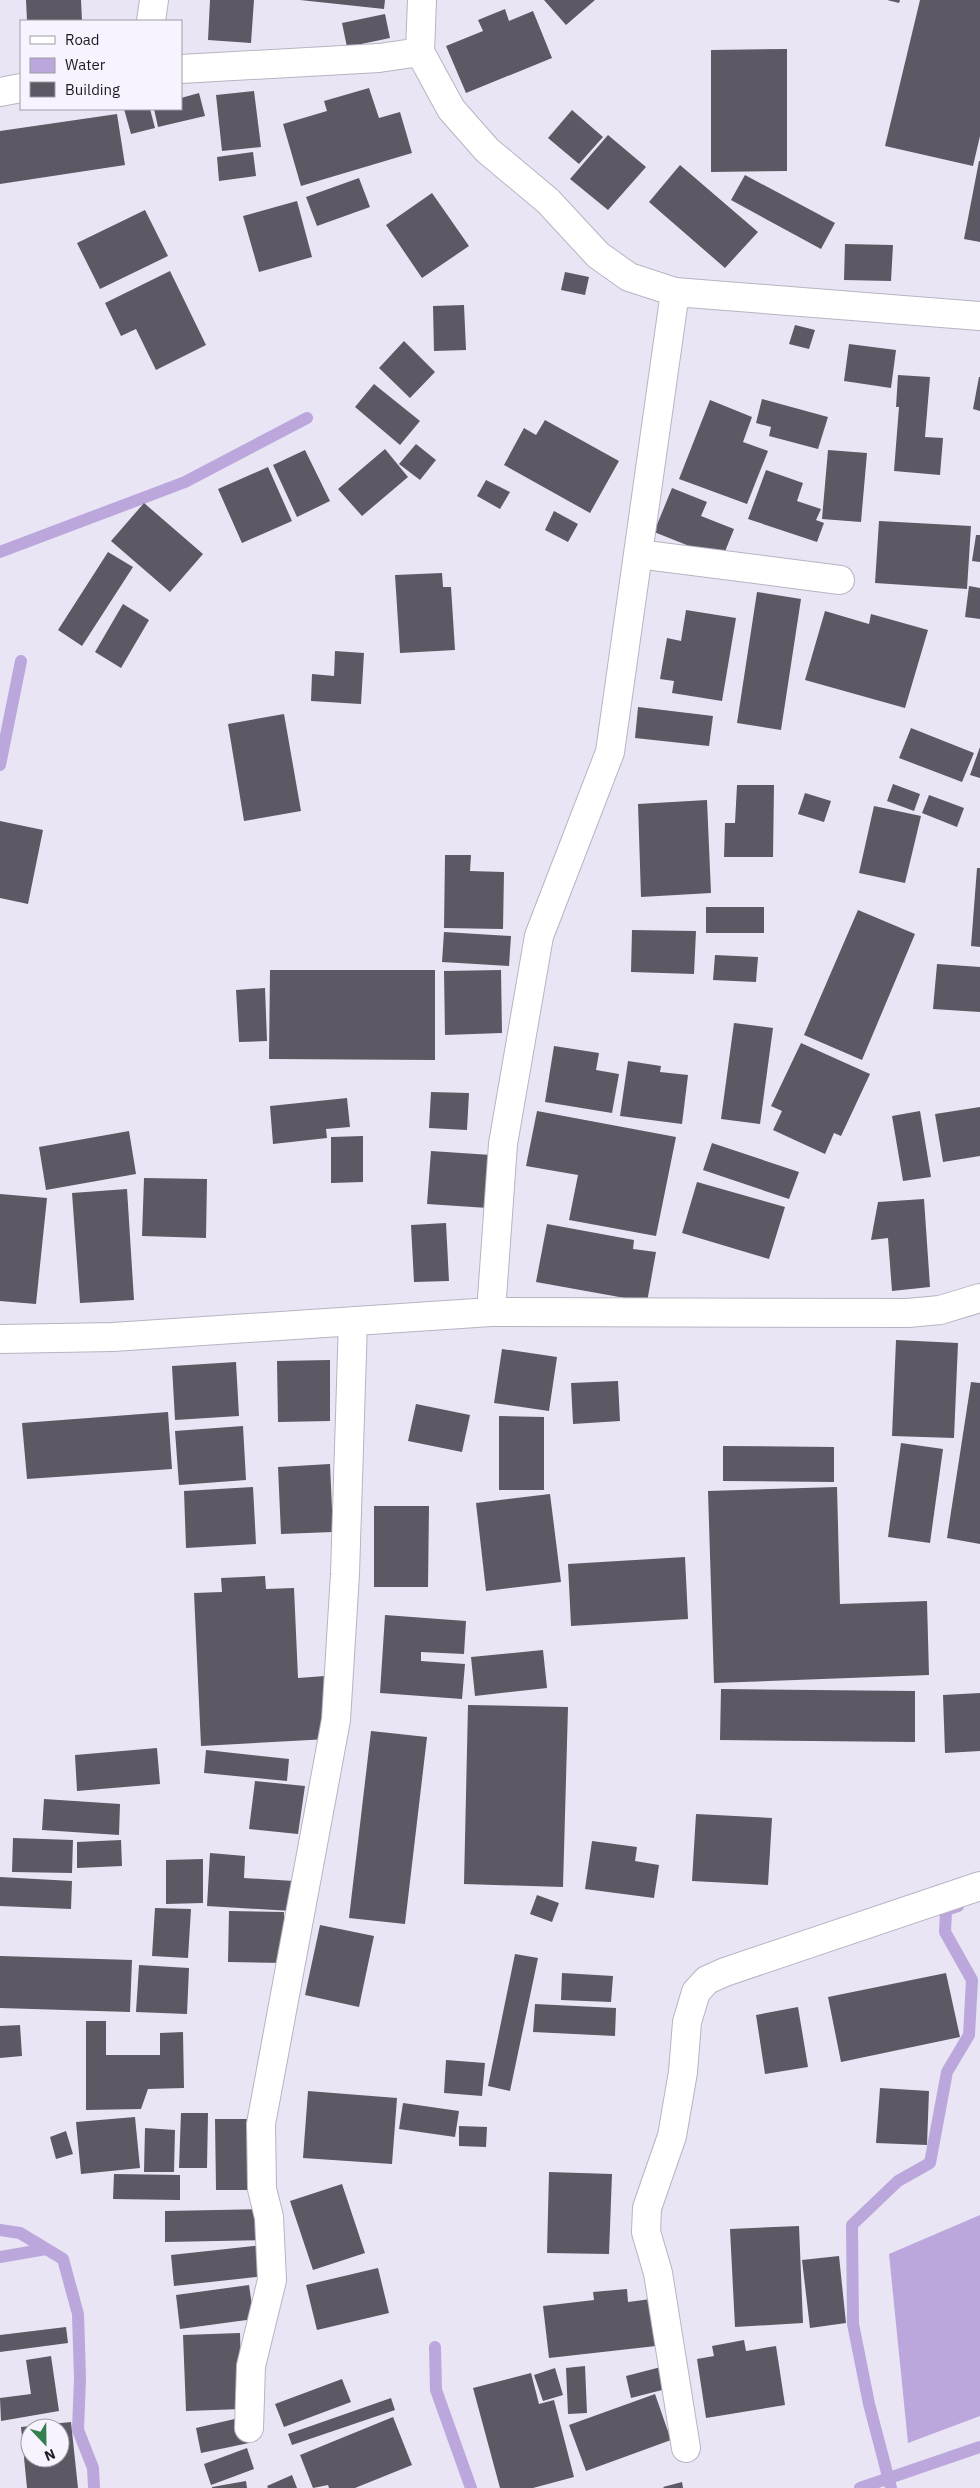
<svg xmlns="http://www.w3.org/2000/svg" width="980" height="2488" font-family="'IBM Plex Sans',sans-serif">
<style>
.water{fill:#bba7dc}
.lines{fill:none;stroke-linecap:round;stroke-linejoin:round}
.stream{stroke:#bba7dc;stroke-width:12}
.building{fill:#5c5864;fill-rule:evenodd}
.minor-casing{stroke:#b8b3c1;stroke-width:30}
.minor{stroke:#fff;stroke-width:28}
</style>
<rect width="100%" height="100%" fill="#eae5f4"/>
<path class="water" d="M980,2215V2416L908,2443L889,2254Z"/>
<g class="lines">
<path class="stream" d="M0,552L185,482L307,418
M0,765L21,661
M0,2230L20,2233L63,2259L78,2314L80,2378L78,2430L93,2468L94,2488
M0,2257L46,2249
M435,2347L436,2390L471,2488
M860,2488L980,2447
M891,2488L869,2404L853,2324L852,2225L898,2181L930,2163L947,2072L969,2035L972,1980L945,1932L946,1910L958,1906"/>
</g>
<path class="building" d="M26,0H81L82,21H27Z
M210,0H254L251,43L208,40Z
M300,0H385L384,9Z
M544,0H595L566,25Z
M887,0H900L899,3Z
M920,0H980V136L973,166L885,146Z
M505,9L509,21L533,11L552,58L466,93L446,46L483,31L478,20Z
M385,14L390,38L347,47L342,23Z
M787,49V171L711,172V50Z
M369,88L379,118L400,112L412,153L301,186L283,124L327,111L324,101Z
M254,91L261,147L222,151L216,95Z
M199,93L205,116L158,127L154,109H181V98Z
M124,109H150L155,128L131,134Z
M572,110L603,137L579,164L548,138Z
M117,114L125,165L0,184V131Z
M608,135L646,167L608,210L570,179Z
M253,152L256,176L219,181L217,157Z
M979,161H980V242L964,239Z
M680,165L758,232L725,268L649,202Z
M745,175L835,223L821,249L731,200Z
M359,178L370,207L317,226L306,197Z
M432,193L469,246L422,278L386,225Z
M297,201L312,257L259,272L243,216Z
M145,210L168,256L100,289L77,243Z
M845,244L893,245L891,281L844,280Z
M170,271L206,345L156,370L136,329L121,336L105,303Z
M565,272L589,277L585,295L561,290Z
M464,305L466,350L434,351L433,306Z
M795,325L815,330L809,349L789,344Z
M404,341L435,372L410,398L379,368Z
M849,344L896,350L891,388L844,381Z
M898,375L930,377L925,437L943,438L940,475L894,471L899,407H896Z
M979,377H980V411L973,409Z
M374,384L420,421L400,445L355,407Z
M762,399L828,417L818,449L769,436L771,427L756,423Z
M710,400L752,417L743,442L768,451L747,504L679,479Z
M545,420L619,461L590,513L504,465L524,428L536,435Z
M416,444L436,460L420,480L399,464Z
M385,449L408,477L362,516L338,489Z
M305,450L330,501L297,517L273,465Z
M828,450L867,453L861,522L822,519Z
M268,467L292,521L242,543L218,489Z
M766,470L803,483L797,501L821,509L816,520L824,523L817,542L748,519Z
M486,480L510,492L500,509L477,496Z
M672,488L707,502L701,516L734,529L722,559L654,532Z
M144,503L203,554L170,592L111,541Z
M554,511L578,524L568,542L545,530Z
M879,521L971,526L967,589L875,583Z
M976,535H980V562L972,561Z
M108,552L133,567L82,646L58,630Z
M442,573L443,587H451L455,650L400,653L395,575Z
M969,586L980,588V619L965,617Z
M757,592L801,599L781,730L737,723Z
M123,604L149,620L121,668L95,652Z
M686,610L736,618L722,701L672,693L674,681L660,679L667,638L681,641Z
M825,611L869,624L871,614L928,630L905,708L805,680Z
M335,651L364,653L361,704L311,701L312,674L334,676Z
M638,707L713,716L709,746L635,738Z
M284,714L301,811L244,821L228,724Z
M911,728L974,753L962,782L899,758Z
M980,747V778L970,775Z
M893,784L920,794L914,811L887,801Z
M737,785H774L773,857H724L725,823H735Z
M805,793L831,801L824,822L798,814Z
M929,795L964,808L957,827L922,813Z
M707,800L711,893L641,897L638,804Z
M874,806L921,816L905,883L859,873Z
M0,821L43,830L28,904L0,898Z
M445,855H471L470,871L504,872L503,929L444,928Z
M977,868H980V947L971,946Z
M706,907H764V933H706Z
M858,910L915,934L862,1060L804,1035Z
M632,930L696,931L694,974L631,972Z
M444,932L511,936L509,966L442,962Z
M715,955L758,957L756,982L713,980Z
M937,964L980,967V1012L933,1009Z
M270,970H435V1060L269,1059Z
M501,970L502,1033L445,1035L444,971Z
M265,988L267,1041L239,1042L236,990Z
M734,1023L773,1028L760,1124L721,1119Z
M801,1043L870,1074L841,1136L834,1133L825,1154L773,1130L782,1111L771,1106Z
M554,1046L599,1053L596,1070L619,1074L612,1113L545,1102Z
M628,1061L661,1066L660,1072L688,1075L682,1124L620,1116Z
M431,1092L469,1093L467,1130L429,1128Z
M347,1098L350,1127L326,1129L327,1138L273,1144L270,1106Z
M980,1107V1156L943,1162L935,1114Z
M537,1111L676,1137L656,1236L569,1220L578,1175L526,1166Z
M920,1111L931,1177L903,1181L892,1116Z
M129,1131L136,1174L46,1190L39,1147Z
M363,1136V1182L331,1183V1137Z
M712,1143L799,1172L789,1199L703,1170Z
M431,1151L491,1155L488,1208L427,1204Z
M144,1178L207,1179L206,1238L142,1236Z
M697,1182L785,1207L769,1259L682,1233Z
M127,1189L134,1300L80,1303L72,1193Z
M0,1194L47,1198L36,1304L0,1301Z
M924,1199L930,1287L892,1291L888,1238L871,1240L878,1202Z
M446,1223L449,1281L414,1282L411,1225Z
M547,1224L634,1240L633,1249L656,1252L647,1302L536,1282Z
M896,1340L958,1343L954,1438L892,1436Z
M502,1349L557,1357L549,1411L494,1403Z
M330,1360V1421L278,1422L277,1361Z
M236,1362L239,1416L175,1420L172,1366Z
M618,1381L620,1421L573,1424L571,1383Z
M971,1382L980,1383V1544L947,1538Z
M416,1404L470,1415L462,1452L408,1441Z
M168,1412L172,1469L27,1479L22,1423Z
M499,1416L544,1417V1490H499Z
M243,1426L246,1480L179,1485L175,1431Z
M901,1443L943,1449L930,1543L888,1537Z
M723,1446L834,1447V1482L723,1481Z
M330,1464L333,1532L281,1534L278,1467Z
M253,1487L256,1544L186,1548L184,1491Z
M837,1487L840,1604L927,1601L929,1675L714,1683L708,1491Z
M550,1494L561,1582L486,1591L476,1503Z
M374,1506H429L428,1587H374Z
M685,1557L688,1619L571,1626L568,1564Z
M265,1576L266,1589L294,1588L298,1678L325,1676L328,1739L201,1746L194,1593L222,1592L221,1578Z
M385,1615L466,1621L464,1654L421,1652V1661L465,1664L462,1699L380,1693Z
M543,1650L547,1688L475,1696L471,1657Z
M721,1689L915,1691V1742L720,1740Z
M980,1693V1751L945,1753L943,1695Z
M468,1705L568,1707L563,1887L464,1884Z
M371,1731L427,1737L405,1924L349,1918Z
M157,1748L160,1784L77,1791L75,1755Z
M206,1750L289,1759L287,1781L204,1773Z
M255,1781L305,1786L298,1834L249,1829Z
M44,1799L120,1804L119,1835L42,1830Z
M696,1814L772,1818L768,1885L692,1881Z
M13,1838L73,1840L72,1873L12,1872Z
M121,1840L122,1866L77,1868V1842Z
M592,1841L637,1847L635,1861L659,1865L654,1898L585,1889Z
M210,1853L245,1856L244,1878L294,1881L292,1911L207,1906Z
M203,1859V1903L166,1904V1860Z
M0,1877L72,1881L71,1909L0,1906Z
M537,1895L559,1903L552,1922L530,1914Z
M155,1908L191,1909L188,1958L152,1956Z
M229,1911L284,1912V1963L228,1962Z
M320,1925L374,1936L359,2007L305,1995Z
M515,1954L538,1958L510,2091L488,2086Z
M0,1956L132,1960L130,2012L0,2008Z
M139,1965L189,1968L187,2014L136,2012Z
M562,1973L613,1976L611,2002L561,2000Z
M946,1973L960,2037L841,2062L828,1997Z
M535,2004L616,2008L615,2036L533,2032Z
M798,2007L808,2067L765,2074L756,2015Z
M86,2021H106V2055H160V2033L183,2032L184,2088L148,2089L141,2109L86,2110Z
M20,2025L22,2056L0,2058V2026Z
M446,2060L485,2063L482,2096L444,2093Z
M880,2088L929,2091L927,2145L876,2143Z
M308,2091L397,2098L392,2164L303,2158Z
M403,2103L459,2111L455,2137L399,2129Z
M181,2113H208L207,2168H179Z
M135,2117L140,2168L81,2174L76,2122Z
M215,2119H251L252,2190H216Z
M459,2126L487,2127L486,2147L459,2146Z
M145,2128L175,2130L174,2172H144Z
M66,2131L73,2154L56,2159L50,2137Z
M549,2172L612,2174L609,2254L547,2253Z
M114,2174L180,2175V2200L113,2199Z
M342,2184L365,2253L313,2270L290,2201Z
M263,2209V2240L165,2242V2211Z
M799,2226L803,2323L735,2327L730,2229Z
M262,2245L266,2276L174,2286L171,2255Z
M839,2256L846,2323L810,2328L802,2260Z
M378,2268L389,2313L317,2330L306,2285Z
M249,2285L254,2319L180,2329L176,2295Z
M627,2289L628,2302L651,2299L656,2346L549,2358L543,2306L594,2300L593,2292Z
M66,2327L68,2343L0,2352V2335Z
M240,2333L242,2409L186,2411L183,2335Z
M744,2340L746,2351L776,2346L785,2405L706,2418L697,2359L714,2356L712,2346Z
M51,2356L59,2411L1,2421L0,2398L31,2394L26,2360Z
M585,2366L587,2413L568,2414L566,2368Z
M661,2367L666,2389L631,2398L626,2376Z
M555,2368L563,2395L543,2401L534,2375Z
M531,2373L539,2404L554,2400L574,2477L533,2488H500L473,2388Z
M342,2379L351,2402L284,2427L275,2404Z
M655,2394L671,2440L586,2471L569,2425Z
M391,2398L395,2410L292,2445L288,2434Z
M243,2417L249,2443L201,2453L196,2428Z
M393,2417L412,2465L355,2488H329L328,2485L313,2488L300,2455Z
M71,2422L78,2488H27L21,2427ZM30,2428H60V2458H30Z
M247,2448L254,2469L211,2485L204,2464Z
M292,2475L297,2488H268L267,2486Z
M246,2481L247,2488H212V2487Z
M682,2482L683,2488H664L663,2487Z"/>
<g class="lines">
<defs>
<path id="minor" d="M422,0L420,52L451,109L487,150L548,201L598,255L629,277L675,292L980,316
M151,21L154,0
M181,69L379,58L420,52
M0,92L21,88
M638,554L840,580
M491,1312L503,1144L539,936L610,752L675,292
M0,1339L113,1337L491,1312L908,1313L940,1310L980,1298
M249,2428L251,2366L272,2280L269,2217L262,2189L261,2124L336,1720L345,1574L353,1321
M686,2448L658,2273L646,2232L647,2208L672,2136L683,2072L687,2022L696,1992L707,1980L725,1972L980,1886"/>
</defs>
<use href="#minor" class="minor-casing"/>
<use href="#minor" class="minor"/>
</g>
<rect x="20" y="20" width="162" height="90" fill="#f7f3ff" stroke="#a09da6"/>
<rect x="30" y="36" width="25" height="8" fill="#ffffff" stroke="#a09da6"/>
<text x="65" y="45" font-size="15" fill="#1d1b20">Road</text>
<rect x="30" y="58" width="25" height="15" fill="#bba7dc" stroke="#a09da6"/>
<text x="65" y="70" font-size="15" fill="#1d1b20">Water</text>
<rect x="30" y="82" width="25" height="15" fill="#5c5864" stroke="#a09da6"/>
<text x="65" y="95" font-size="15" fill="#1d1b20">Building</text>
<g transform="translate(45 2443) rotate(158)"><circle r="24" fill="#f7f3ff" stroke="#a09da6"/>
<path d="M0-4L9 19L0 12L-9 19Z" fill="#347f4d"/>
<text y="-8" font-size="14" font-weight="bold" text-anchor="middle" fill="#1d1b20">N</text>
</g>
</svg>
